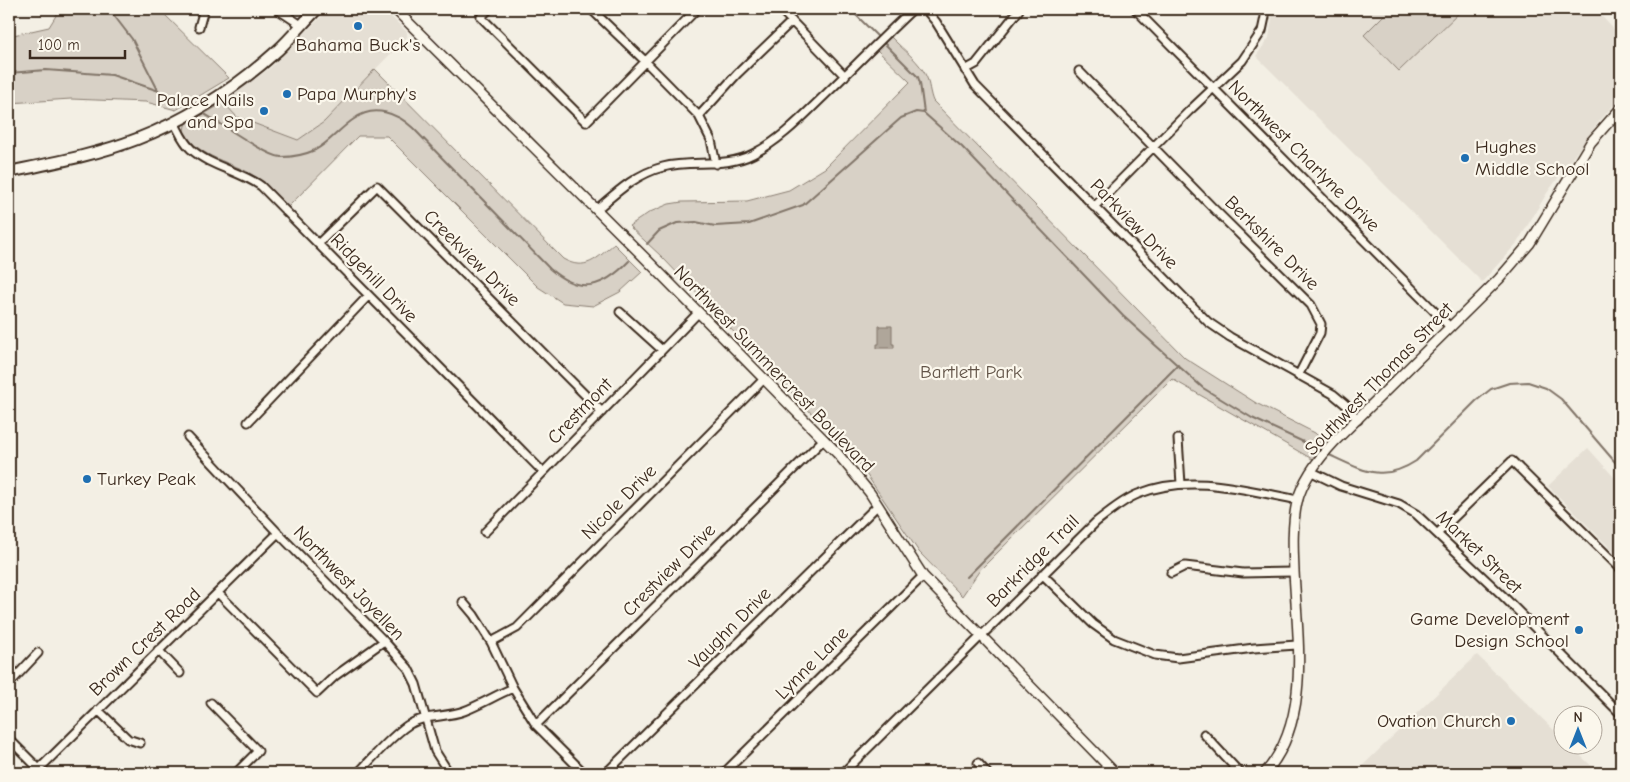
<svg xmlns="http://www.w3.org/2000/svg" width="1630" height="782" font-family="'Comic Neue',sans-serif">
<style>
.built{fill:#e5dfd4}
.green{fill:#d8d1c6;stroke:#8a7e72}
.water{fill:#afa69a;stroke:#817468}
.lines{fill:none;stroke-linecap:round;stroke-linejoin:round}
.stream{stroke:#817468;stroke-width:2}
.minor-casing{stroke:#3b2a1e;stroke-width:11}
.tertiary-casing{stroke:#3b2a1e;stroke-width:12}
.secondary-casing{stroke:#3b2a1e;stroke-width:14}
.minor{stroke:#fbf7ec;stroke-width:7}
.tertiary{stroke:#fbf7ec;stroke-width:9}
.secondary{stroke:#fbf7ec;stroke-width:10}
.poi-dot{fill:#1f6fb2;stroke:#fbf7ec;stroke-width:2}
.labels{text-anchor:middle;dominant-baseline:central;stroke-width:4.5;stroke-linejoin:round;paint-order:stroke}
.poi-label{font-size:19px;fill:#3b2a1e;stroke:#fbf7ec;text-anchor:start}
.street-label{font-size:19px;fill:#3b2a1e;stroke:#fbf7ec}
.park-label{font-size:19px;fill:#625448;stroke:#fbf7ec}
</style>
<rect width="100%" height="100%" fill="#f3efe4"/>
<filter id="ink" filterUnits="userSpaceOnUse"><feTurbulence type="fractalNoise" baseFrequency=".02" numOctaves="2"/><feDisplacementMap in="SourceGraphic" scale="10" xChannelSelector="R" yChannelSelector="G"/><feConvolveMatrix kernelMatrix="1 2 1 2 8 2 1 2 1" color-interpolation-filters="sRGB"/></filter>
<g filter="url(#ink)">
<path class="built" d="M329,9H383L407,32V37L324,122L298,140L237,117L223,102L270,68Z
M1271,9H1595L1621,37V97L1597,124L1547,193L1517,243L1482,282L1256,56L1269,38L1272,18Z
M1588,448L1621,485V559L1548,486Z
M1477,655L1562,738V744L1569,745L1599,773H1355Z"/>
<path class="green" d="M60,9H159L229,78L176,110L146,102L71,99L9,103V36L49,27Z
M1390,9H1463L1399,71L1364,35Z
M891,37C902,49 921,62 927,78C929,83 930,94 933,101L1185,358L1256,403L1315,433L1325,443L1312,459L1172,379L980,570L962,596L919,552L858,462L662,257L629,226L650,212L669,204L682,202L747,201L789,190L825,168L910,82L877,50Z
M375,69L563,259C586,272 597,258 614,244L642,272L620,292L593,306L563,303L538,287L387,136H358L288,207C277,197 268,185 256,177C231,160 200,160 184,131L185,125L218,106L223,102L237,117L298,140L324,122Z"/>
<path class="water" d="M879,326H892V344H894V348H877V344H879Z"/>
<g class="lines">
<path class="stream" d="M109,9L132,39L158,90
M850,9L918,77L920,83L924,113
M9,73L46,70L112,75L159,91L192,108
M201,112C218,121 266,156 281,157C293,157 304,155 315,150C329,143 340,128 354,119C374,104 397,113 413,128L550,269C580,295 603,288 629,261
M647,244L659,231L677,223L696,222L715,226L749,224L803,205L901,118L916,112L924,113L962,147L1123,316L1203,388L1252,418L1323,451
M1327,454C1361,469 1381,484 1416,461L1476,401L1491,389L1509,383L1528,382L1546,388L1561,399L1621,469
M967,577L1178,365"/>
<defs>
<path id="minor" d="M277,9L301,25
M489,9L481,17L586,122L697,9
M593,9L592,10L645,61L699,116L711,140L716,164
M780,9L845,76
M925,9L936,22L975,85L1208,322L1230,337L1333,394L1345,404L1358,420
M1135,9L1450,327
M199,27L204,9
M965,70L976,64L1019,10
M1079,71L1212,207L1311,305L1321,324L1320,333L1298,376
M699,116L737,74L792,21
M174,122C179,131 183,142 191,149C209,166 240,171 261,186L543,472
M1094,207L1189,111L1242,61L1262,31L1265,17L1264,9
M596,210C617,192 636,174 663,167C692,159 724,169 753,154C781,140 803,116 826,94C855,66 883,37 913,9
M318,244L377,186L602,412
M620,312L662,350
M248,422L368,296
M188,437L278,533L384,641L408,668L416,684L435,751L449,773
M1178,439L1181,484
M1312,472L1341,486L1399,504L1416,514L1502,595L1621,714
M485,532L699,312
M1438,533L1512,461L1621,569
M1171,573L1185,566L1243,573L1294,572
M1042,574L1093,624L1114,639L1155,655L1178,658L1254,648L1297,645
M218,593L317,693L335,676L384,641
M463,602L474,615L491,642L513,688L536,725L584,773
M491,642L517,628L764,379
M158,650L180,673
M9,684L38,653
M211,703L258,751L236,773
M98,710L128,739L140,743
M536,725L824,439
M1204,734L1240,773
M9,739L43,773
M978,763L987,773
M35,773L278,533
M358,773C374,757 389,738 408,725C425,714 445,718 464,711C480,705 496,695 513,688
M606,773L877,506
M724,773L923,576
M843,773L1096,522C1109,512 1123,500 1138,494C1190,473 1245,490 1298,500"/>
<path id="tertiary" d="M395,9L645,258L837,453L870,493L923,576L1115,773
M1265,773C1312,720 1297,636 1294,571C1293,548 1292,525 1297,502C1303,479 1319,458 1335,441L1499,279L1530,243L1591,142L1621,108"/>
<path id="secondary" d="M9,172C52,163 96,155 137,139C189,119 237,87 278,50C292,37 304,22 317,9"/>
</defs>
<use href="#minor" class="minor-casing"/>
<use href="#tertiary" class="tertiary-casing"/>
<use href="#secondary" class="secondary-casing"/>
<use href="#minor" class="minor"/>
<use href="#tertiary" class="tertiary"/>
<use href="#secondary" class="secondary"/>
</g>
</g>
<g class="poi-dot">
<circle cx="358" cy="26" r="5"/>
<circle cx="287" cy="94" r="5"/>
<circle cx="264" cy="111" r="5"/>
<circle cx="1465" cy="158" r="5"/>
<circle cx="87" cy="479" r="5"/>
<circle cx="1579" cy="630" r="5"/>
<circle cx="1511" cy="721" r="5"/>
</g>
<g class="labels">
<g class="poi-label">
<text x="358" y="45" text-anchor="middle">Bahama Buck's</text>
<text x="297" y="94">Papa Murphy's</text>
<text x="254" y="100" text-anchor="end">Palace Nails<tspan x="254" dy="22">and Spa</tspan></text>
<text x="1475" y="147">Hughes<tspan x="1475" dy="22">Middle School</tspan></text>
<text x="97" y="479">Turkey Peak</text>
<text x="1569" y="619" text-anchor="end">Game Development<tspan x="1569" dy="22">Design School</tspan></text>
<text x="1501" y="721" text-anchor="end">Ovation Church</text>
</g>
<g class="street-label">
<text transform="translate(1304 156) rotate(45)">Northwest Charlyne Drive</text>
<text transform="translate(1134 224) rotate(46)">Parkview Drive</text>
<text transform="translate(1272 243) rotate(45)">Berkshire Drive</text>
<text transform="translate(472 258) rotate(45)">Creekview Drive</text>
<text transform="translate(374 278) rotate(46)">Ridgehill Drive</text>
<text transform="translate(774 369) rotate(46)">Northwest Summercrest Boulevard</text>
<text transform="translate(1379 379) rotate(-46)">Southwest Thomas Street</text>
<text transform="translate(580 411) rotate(-46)">Crestmont</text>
<text transform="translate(619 502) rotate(-45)">Nicole Drive</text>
<text transform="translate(1479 552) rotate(44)">Market Street</text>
<text transform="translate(1033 561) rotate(-45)">Barkridge Trail</text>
<text transform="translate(669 570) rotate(-45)">Crestview Drive</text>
<text transform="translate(349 583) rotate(46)">Northwest Jayellen</text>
<text transform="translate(730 628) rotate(-45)">Vaughn Drive</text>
<text transform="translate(145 642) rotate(-44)">Brown Crest Road</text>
<text transform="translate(812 663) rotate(-45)">Lynne Lane</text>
</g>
<g class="park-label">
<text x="971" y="372">Bartlett Park</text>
</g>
</g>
<rect width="1630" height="782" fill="none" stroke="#fbf7ec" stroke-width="30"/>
<rect x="15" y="15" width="1600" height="752" fill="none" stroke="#3b2a1e" stroke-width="2" filter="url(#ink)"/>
<g transform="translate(1578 730)"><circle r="24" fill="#fbf7ec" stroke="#aea59a"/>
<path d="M0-4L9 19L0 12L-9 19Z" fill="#1f6fb2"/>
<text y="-8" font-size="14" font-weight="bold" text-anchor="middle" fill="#3b2a1e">N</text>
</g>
<path d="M30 50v8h95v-8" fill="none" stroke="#3b2a1e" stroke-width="2.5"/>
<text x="38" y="50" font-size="15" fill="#3b2a1e" stroke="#fbf7ec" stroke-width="4" paint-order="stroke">100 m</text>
</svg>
